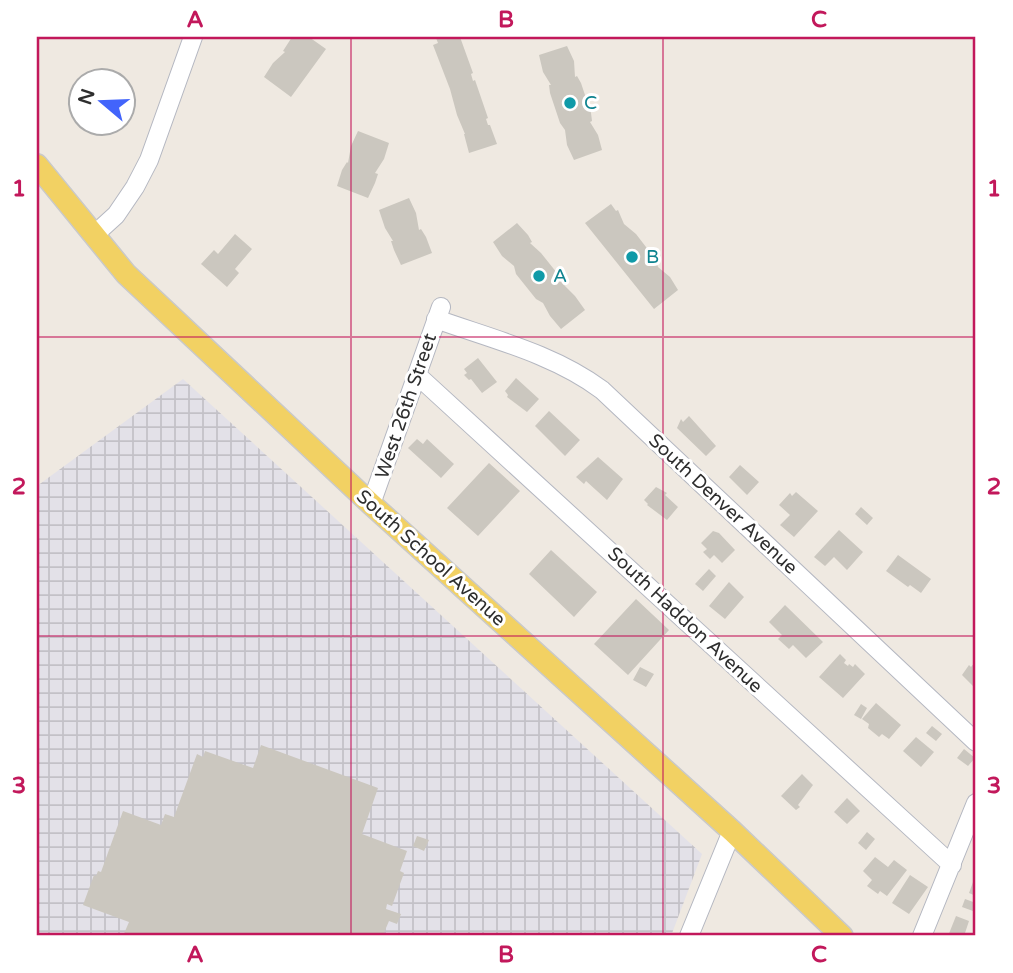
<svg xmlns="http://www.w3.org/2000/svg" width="1013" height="973" font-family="'Varela Round',sans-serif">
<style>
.industrial{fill:url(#industrial-grid)}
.building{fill:#cbc7bf}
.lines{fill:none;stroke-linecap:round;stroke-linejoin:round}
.minor-casing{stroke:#b4b7c1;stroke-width:20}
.major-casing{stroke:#c9c9c9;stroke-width:24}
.minor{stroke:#fff;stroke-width:18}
.major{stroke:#f2d163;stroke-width:21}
.grid{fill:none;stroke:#c2185b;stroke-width:2;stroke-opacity:0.55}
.culture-dot{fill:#0f9aa8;stroke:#fff;stroke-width:2.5}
.labels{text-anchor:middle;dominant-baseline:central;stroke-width:6;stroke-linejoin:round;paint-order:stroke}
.culture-label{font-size:19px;fill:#0d838f;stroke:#fff;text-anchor:start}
.street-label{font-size:19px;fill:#2e2e2e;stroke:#fff}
.neatline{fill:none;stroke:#c2185b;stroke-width:2.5}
.grid-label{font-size:23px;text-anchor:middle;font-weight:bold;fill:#c2185b}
</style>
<defs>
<pattern id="industrial-grid" width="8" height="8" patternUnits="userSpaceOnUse" patternTransform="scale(1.75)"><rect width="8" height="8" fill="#e3e1e8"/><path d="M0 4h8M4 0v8" fill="none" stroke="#c3c1c7"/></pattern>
</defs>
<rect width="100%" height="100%" fill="#efe9e1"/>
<path class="industrial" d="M183,379L702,854L671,936H37V486Z"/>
<path class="building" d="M292,37H309L326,49L291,97L264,77L273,63L285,52L283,51Z
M438,37H460L473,73L471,74L473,81L475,80L488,118L486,119L488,125H490L497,144L469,153L464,134H465L457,115L450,89L433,45L438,43L436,38Z
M567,46L574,61L575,77L577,76L581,83L591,113L592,121L590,122L598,135L602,150L574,160L567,145L565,130L560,123L550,93L549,85H551L543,72L539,55Z
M358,131L389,143L384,159L375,173L378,174L375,183L368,198L337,186L342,170L347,162L348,163L351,146Z
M409,198L416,213L419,230L421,229L426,237L432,253L401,265L394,250L391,241H393L385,228L379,210Z
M611,204L616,211L618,210L624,224L636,234L656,260L658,267L670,277L678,290L654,309L585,223Z
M517,223L528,235L532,242L530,243L541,253L561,278L564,285L575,296L585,310L561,329L550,316L543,303L536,299L516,274L514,266L502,256L493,242Z
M235,234L252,249L235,269L239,273L227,287L201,264L214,250L218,254Z
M478,358L497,382L482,393L471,379L469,380L464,375L467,373L464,369Z
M516,378L539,399L527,412L507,397L508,395L505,391Z
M549,411L580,440L565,456L535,426Z
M689,416L716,446L706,456L677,428L681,419L683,422Z
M417,439L423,444L427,439L454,464L441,478L408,448Z
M598,457L623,479L607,500L586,481L584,484L576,477Z
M489,463L520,491L478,536L447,508Z
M740,465L759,482L747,495L729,477Z
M656,487L667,493L665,495L678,507L667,520L647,505L648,504L644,500Z
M796,492L818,511L794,537L780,525L790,515L779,505L790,493L792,496Z
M861,507L873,518L867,525L855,514Z
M839,530L863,552L847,570L834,557L825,566L814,557Z
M713,531L719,533L735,550L722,563L714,555L710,559L703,552L707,549L701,543Z
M551,550L597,592L574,617L529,574Z
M898,555L931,579L921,593L910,585L908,587L886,571Z
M709,569L716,576L703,591L695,584Z
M729,582L744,597L725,619L709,606Z
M636,599L669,630L628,675L594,644Z
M785,605L823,642L806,658L793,645L789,649L778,639L782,635L769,622Z
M840,654L846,660L844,663L848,666L849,664L853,667L855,664L865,674L843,698L819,677Z
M976,661V689L962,675L969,665L971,667Z
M640,667L654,674L646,687L633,680Z
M876,703L901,725L889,739L882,734L879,737L868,728L869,724L862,719Z
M861,704L867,708L861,719L854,715Z
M932,726L942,734L936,741L926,733Z
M916,737L934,752L921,767L903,751Z
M261,745L378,788L362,834L407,851L400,871L404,873L392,906L387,904L386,909L401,914L397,924L389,921L383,935L376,933L375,936H123L129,922L83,905L94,875L96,876L98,871L101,872L123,811L161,825L165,814L174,817L197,754L203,757L205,751L253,768Z
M964,749L975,758L968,766L957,758Z
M802,774L813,785L798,805L800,807L796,810L781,796Z
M847,798L860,811L847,824L834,812Z
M867,832L875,839L866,850L858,843Z
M417,836L429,840L424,851L413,846Z
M875,857L888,867L894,860L907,870L887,896L880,891L878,894L867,886L872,880L863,871Z
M976,874V896L969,893Z
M910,875L928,887L909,914L892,903Z
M965,899L976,903L973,911L962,907Z
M956,916L969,921L964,936H948Z"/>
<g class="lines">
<defs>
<path id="minor" d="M94,235L116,215L135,187L149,160L193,37
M436,319C492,339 554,354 602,390L976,742
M417,375L952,865
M371,504L441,307
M689,936L732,831
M922,936L976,803"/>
<path id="major" d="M37,165L126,274L371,504L732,831L842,936"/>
</defs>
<use href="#minor" class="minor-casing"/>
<use href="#major" class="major-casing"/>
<use href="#minor" class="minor"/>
<use href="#major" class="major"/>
</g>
<path class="grid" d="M351,37V936M663,37V936M37,337H976M37,636H976"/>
<g class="culture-dot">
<circle cx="570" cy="103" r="7"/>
<circle cx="632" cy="257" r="7"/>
<circle cx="539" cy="276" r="7"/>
</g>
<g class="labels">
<g class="culture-label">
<text x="584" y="103">C</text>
<text x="646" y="257">B</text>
<text x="553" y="276">A</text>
</g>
<g class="street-label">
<text transform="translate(406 406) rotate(-71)">West 26th Street</text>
<text transform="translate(723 504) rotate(43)">South Denver Avenue</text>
<text transform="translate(431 558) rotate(42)">South School Avenue</text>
<text transform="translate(685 620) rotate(43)">South Haddon Avenue</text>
</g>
</g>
<rect width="1013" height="973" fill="none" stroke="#ffffff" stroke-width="77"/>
<g transform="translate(102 102) rotate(289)"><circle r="33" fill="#ffffff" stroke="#ababab" stroke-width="2"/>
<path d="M0-5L12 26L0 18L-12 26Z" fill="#4264fb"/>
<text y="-10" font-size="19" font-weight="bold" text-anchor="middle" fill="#2e2e2e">N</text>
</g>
<rect x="38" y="38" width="936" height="896" class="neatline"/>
<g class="grid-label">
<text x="195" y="27">A</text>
<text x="506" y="27">B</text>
<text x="819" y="27">C</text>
<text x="19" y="196">1</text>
<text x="994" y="196">1</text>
<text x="19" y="494">2</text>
<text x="994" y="494">2</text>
<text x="19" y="793">3</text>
<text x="994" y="793">3</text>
<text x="195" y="962">A</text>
<text x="506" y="962">B</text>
<text x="819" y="962">C</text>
</g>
</svg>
